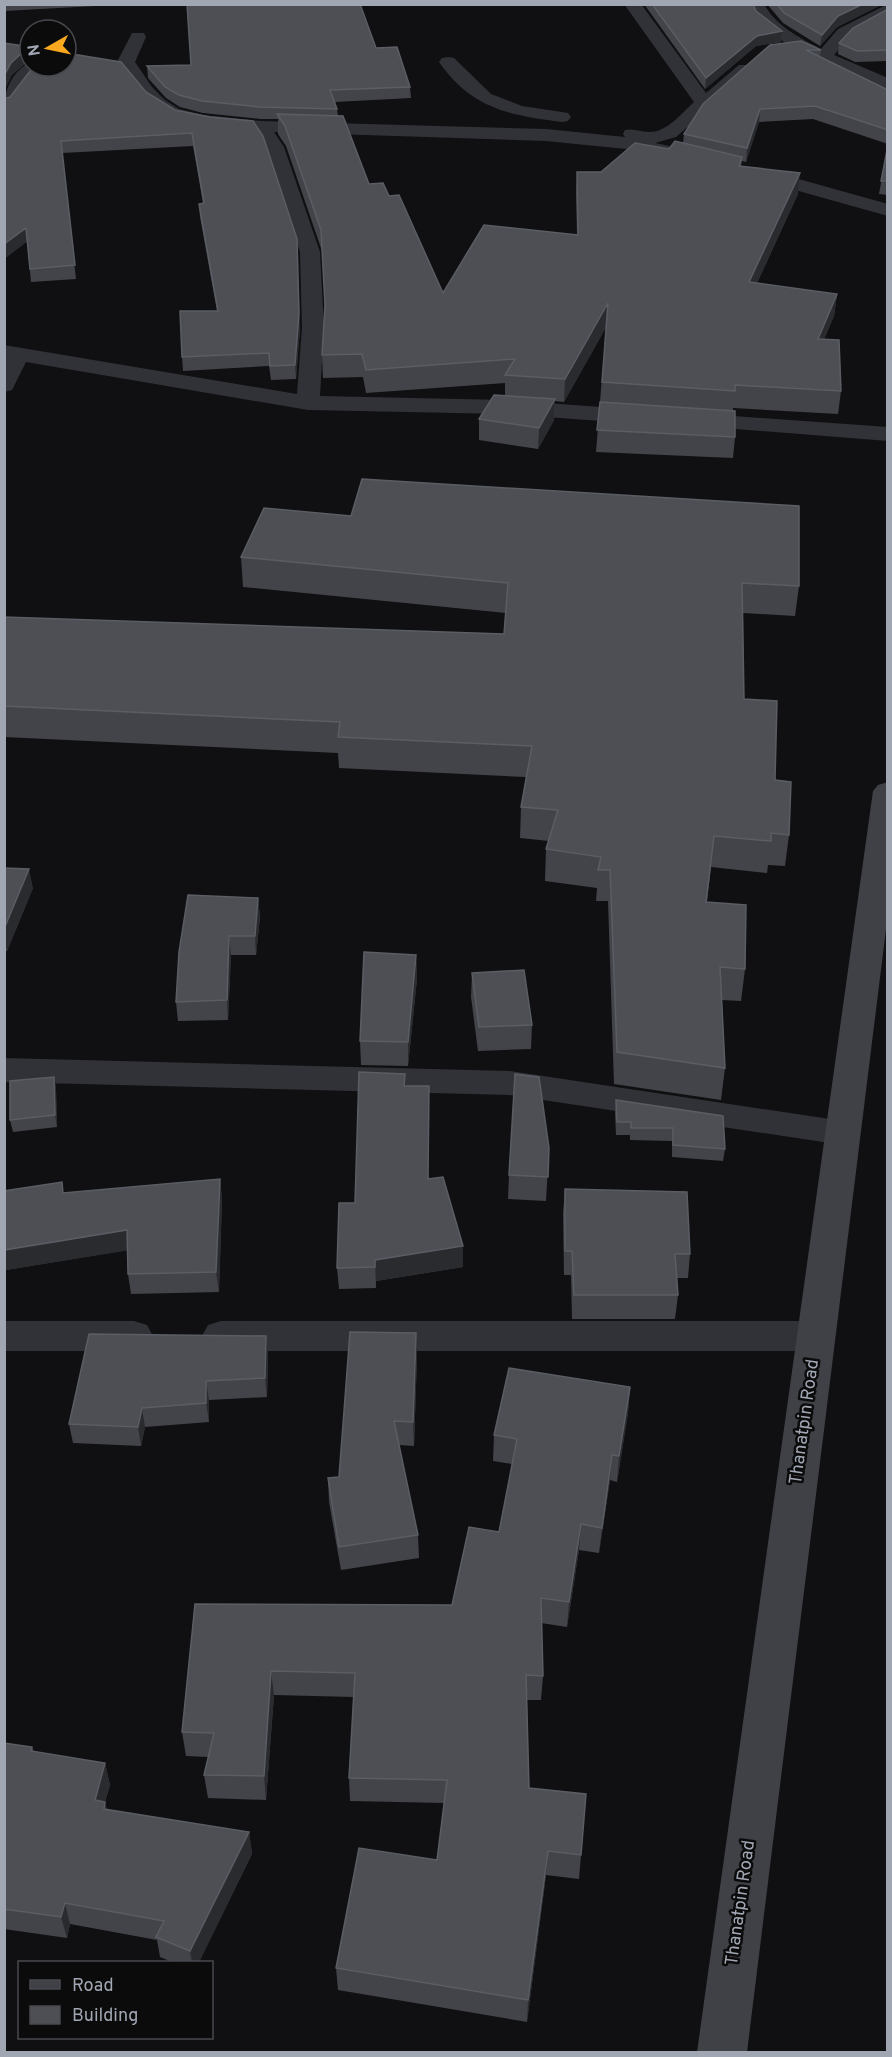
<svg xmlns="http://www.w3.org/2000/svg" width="892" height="2057" font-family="Overpass,sans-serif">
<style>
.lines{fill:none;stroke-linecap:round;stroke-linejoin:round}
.minor{fill:#313237;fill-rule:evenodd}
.secondary{fill:#3f4147;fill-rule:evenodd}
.wall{fill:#43444a}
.shaded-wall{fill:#2a2b2f}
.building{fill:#4d4f55;stroke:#5a5d64;stroke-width:1.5}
.labels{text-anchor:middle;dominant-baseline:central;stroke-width:5;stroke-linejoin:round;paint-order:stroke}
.street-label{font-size:18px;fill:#a0a7b3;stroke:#0b0b0c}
</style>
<rect width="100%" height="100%" fill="#101012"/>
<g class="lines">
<path class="minor" d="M624,4H641L706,93L739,65H751L754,69L676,137L655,143L684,149L686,153L684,157L677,159L636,150L546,141L274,132L284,147L320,252L324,327L320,396L506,400L643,410L651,412L655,417L651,422L643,424L506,414L308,410L26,362L12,390L4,392V345L297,394L302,327L300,252L266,147L255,131C182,125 159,128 117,62L132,33H144L146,37L135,62L152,87L165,100L179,109L203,115L261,121L546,129L625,137L623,134L625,130C634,128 641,132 650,132C667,132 682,113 694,102Z
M748,4H764C776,26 800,38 821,49L838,29L888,4V16L850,37L834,55L888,78V90C852,81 782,47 757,20C753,16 751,10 748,4Z
M448,57L454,58L491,94L522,106L562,112L568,113L571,117L568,121L562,122C509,115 472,109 439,62L442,58Z
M30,62V66H43L10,108L4,109C4,90 12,72 30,62Z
M756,167L888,204V216L749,177L746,173L749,169Z
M692,413L888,427V441L684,425L680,420L684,415Z
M4,1058L510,1071L843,1121L855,1124L860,1133L855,1142L843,1145L510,1095L4,1082Z
M4,1321H134L147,1325L153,1336L147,1347L134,1351H4Z
M221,1321H816L829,1325L835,1336L829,1347L816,1351H221L208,1347L202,1336L208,1325Z"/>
<path class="secondary" d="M888,782V913L747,2052H697L873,791L878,785Z"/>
</g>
<path class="wall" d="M4,4H132L4,11Z
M644,4H753L756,11L782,31L781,42L756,46L705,89Z
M767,4H883L837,27L820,46L783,23Z
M888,9V61L855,62L838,54L839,43Z
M4,43L30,47V60H29L12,75Z
M770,45L821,50L820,57L888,90V144L813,119L759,122L746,162L742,161L741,166L798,194L757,283L837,294L834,316L824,339L841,391L838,414L733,408L735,437L733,458L596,452L606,327L564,402L555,401L554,420L538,449L479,440V419L505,396V383L366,393L363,377L323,378L322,355L325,308L322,251L286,146L278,134V119H261L203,113L180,107L166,98L148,78L147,66L191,65L376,48L410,87L411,98L335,102L337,109L338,116L369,184L443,293L577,235L576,193L577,172H601L669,149L683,143L684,134Z
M146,92L175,110L210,117L300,327L296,379L271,380L269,366L183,371L182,357L217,311L200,217L199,204L203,203L193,146L62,153L76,279L31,282L27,241L4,259V99Z
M888,145V195L879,194Z
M264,508L799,586L795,616L743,613L744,699L775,780L789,835L785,866L768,865L767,873L711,867L707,902L745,969L741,1001L722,1000L725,1068L721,1100L614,1084L608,901H596L597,888L545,881L546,849L549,841L520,838L521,807L526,777L339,768L338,753L4,737V617L504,634L506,613L243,587L241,557Z
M4,868L33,888L7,951H4Z
M258,898L260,917L256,955H231L228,1020L178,1021L176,1002Z
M416,955L417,979L408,1066L361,1065L360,1041Z
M472,973L532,1025L531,1049L478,1051L471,997Z
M54,1077L56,1089L57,1127L13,1132L10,1120Z
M405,1086L429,1179L463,1267L376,1281V1288L339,1289L337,1268L355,1203Z
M616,1100L725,1149L723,1161L672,1157V1141L630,1140V1135H616L615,1113Z
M549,1148L546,1201L508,1199L509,1175Z
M220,1179L222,1199L219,1292L131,1294L128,1274V1250L6,1270V1309H4V1191L64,1193Z
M565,1189L690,1254L688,1278H677L678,1295L675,1319H572L571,1275H564L563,1213Z
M416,1333L417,1357L414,1446L399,1445L418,1535L419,1558L341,1570L329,1502L328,1478L339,1477Z
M266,1336L268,1355L267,1397L209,1400V1422L145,1427L141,1446L73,1443L69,1424Z
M630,1387L628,1413L617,1482L610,1480L599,1553L579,1550L567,1627L541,1623L543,1676L541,1700H527L529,1788L586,1794L579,1879L546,1875L527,2022L338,1990L336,1968L437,1860L444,1803L350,1801L349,1778L354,1697L274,1695L266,1800L208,1798L204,1775L208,1757L186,1756L182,1732L195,1604L452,1605L499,1532L512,1464L493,1461L494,1435Z
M4,1743L32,1747L34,1752L105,1763L110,1785L105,1802L107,1810L249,1832L252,1854L199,1962H172L160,1957L157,1940L70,1924L67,1938L4,1929Z"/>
<path class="shaded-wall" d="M863,4H883L837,27L820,46L822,35L838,16Z
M782,31L781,42L756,46L705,89L706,78L757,36Z
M27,48L29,60L12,75L4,92V76L11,63Z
M760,109L759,122L746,162L747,148Z
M800,173L798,194L747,304L749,282Z
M26,228L28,241L4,259V244Z
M297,239L300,327L296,379L295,365Z
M837,294L834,316L815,362L818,339Z
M608,303L607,326L564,402L565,379Z
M555,399L554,420L538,449L539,428Z
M29,869L33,888L7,951L4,938V929Z
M258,898L260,917L256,955L255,936Z
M229,936L231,955L228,1020L227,1000Z
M416,955L417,979L408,1066V1042Z
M54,1077L56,1089L57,1127L55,1115Z
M220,1179L222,1199L219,1292L216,1272Z
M127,1230L130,1250L6,1270V1309L4,1304V1250Z
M463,1246V1267L376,1281V1288L375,1260Z
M416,1333L417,1357L414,1446L413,1422Z
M266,1336L268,1355L267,1397L265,1378Z
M206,1381L209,1400V1422L206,1403Z
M630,1387L628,1413L617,1482L619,1456Z
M142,1408L145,1427L141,1446L138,1427Z
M612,1455L610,1480L599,1553L602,1528Z
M581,1524L579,1550L567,1627L569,1602Z
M271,1671L274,1695L266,1800L264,1776Z
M105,1763L110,1785L105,1802L110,1823L95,1800Z
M249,1832L252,1854L199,1962H192L190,1951Z
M548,1851L546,1875L527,2022L528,2000Z
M65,1903L70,1924L67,1938L61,1917Z"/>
<path class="building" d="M187,4H360L376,48L397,47L410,87L330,90L337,109L260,107L202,101L179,95L165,87L147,66L191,65Z
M652,4H753L756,11L782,31L757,36L706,78Z
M777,4H863L838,16L822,35L784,13Z
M888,9V50L857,51L839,43L853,28Z
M801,41L821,50H806L888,90V130L815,106L760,109L747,148L684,134L703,104L770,45Z
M4,43L30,47V49L27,48L11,63L4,76Z
M66,53L121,62L146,92L175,110L210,117L253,121L263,136L297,239L299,313L295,365L270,366L269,353L182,357L180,311H218L199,204L204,203L192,133L61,141L75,265L30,269L26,228L4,244V99L10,97L34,66H66Z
M277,114L343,116L369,184L383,183L389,196L399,195L443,293L484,225L578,235L577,172H601L635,143L669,149L675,141L742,157L739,166L800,173L749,282L837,294L818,339L839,340L841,391L735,385V391L602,382L608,303L565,379L505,375L515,359L366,370L362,354L322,355L325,305L321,230L285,126Z
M888,145V181H881Z
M494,395L555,399L539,428L479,419Z
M600,402L735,411V437L597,430Z
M362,479L799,506V586L742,583L744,699L777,701L775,780L791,782L789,835L771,833V841L714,836L706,902L746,905L745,969L720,967L725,1068L617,1052L610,870H598L601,857L546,849L558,810L521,807L532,746L338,737L340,722L4,706V617L504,634L508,583L241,557L264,508L351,516Z
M4,868L29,869L4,929Z
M188,895L258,898L255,936H229L227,1000L176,1002L179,952Z
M364,952L416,955L408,1042L360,1041Z
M524,970L532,1025L479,1027L472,973Z
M359,1072L405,1074L404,1086H429L428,1179L443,1177L463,1246L375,1260V1267L337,1268L339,1203H355Z
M515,1074L539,1077L549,1148L548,1177L509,1175Z
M54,1077L55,1115L10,1120V1081Z
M616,1100L723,1116L725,1149L673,1145V1128H631V1122H617Z
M220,1179L216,1272L128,1274L127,1230L4,1250V1191L62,1182L63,1193Z
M565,1189L687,1192L690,1254H675L678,1295H574L572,1251H565Z
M350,1332L416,1333L413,1422L394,1421L418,1535L339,1547L328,1478L339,1477Z
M89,1334L266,1336L265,1378L206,1381V1403L142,1408L138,1427L69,1424Z
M509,1368L630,1387L619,1456L612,1455L602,1528L581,1524L569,1602L541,1598L543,1676L526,1675L529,1788L586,1794L581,1855L548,1851L528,2000L336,1968L359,1848L437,1860L447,1780L349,1778L355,1673L271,1671L264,1776L204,1775L214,1733L182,1732L195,1604L452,1605L469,1527L499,1532L517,1439L494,1435Z
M4,1743L32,1747L31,1751L105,1763L95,1800L105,1802L104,1809L249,1832L190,1951L156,1937L164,1921L65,1903L61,1917L4,1909Z"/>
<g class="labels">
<g class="street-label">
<text transform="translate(805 1422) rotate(-82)">Thanatpin Road</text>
<text transform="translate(741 1903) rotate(-82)">Thanatpin Road</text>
</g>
</g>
<rect width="892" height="2057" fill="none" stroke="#a0a7b3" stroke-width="12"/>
<rect x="18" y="1961" width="195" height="78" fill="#0b0b0c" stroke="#47494f" stroke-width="1.5"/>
<rect x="30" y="1980" width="30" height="9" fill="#3f4147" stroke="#47494f" stroke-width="1.5"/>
<text x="72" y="1991" font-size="18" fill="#a0a7b3">Road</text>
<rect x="30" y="2006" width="30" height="18" fill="#4d4f55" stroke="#47494f" stroke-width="1.5"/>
<text x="72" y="2021" font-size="18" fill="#a0a7b3">Building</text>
<g transform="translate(48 48) rotate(261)"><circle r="28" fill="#0b0b0c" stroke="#47494f" stroke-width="1.5"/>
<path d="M0-4.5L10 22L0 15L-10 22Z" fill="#faa820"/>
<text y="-9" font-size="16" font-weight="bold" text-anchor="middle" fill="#a0a7b3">N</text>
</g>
</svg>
